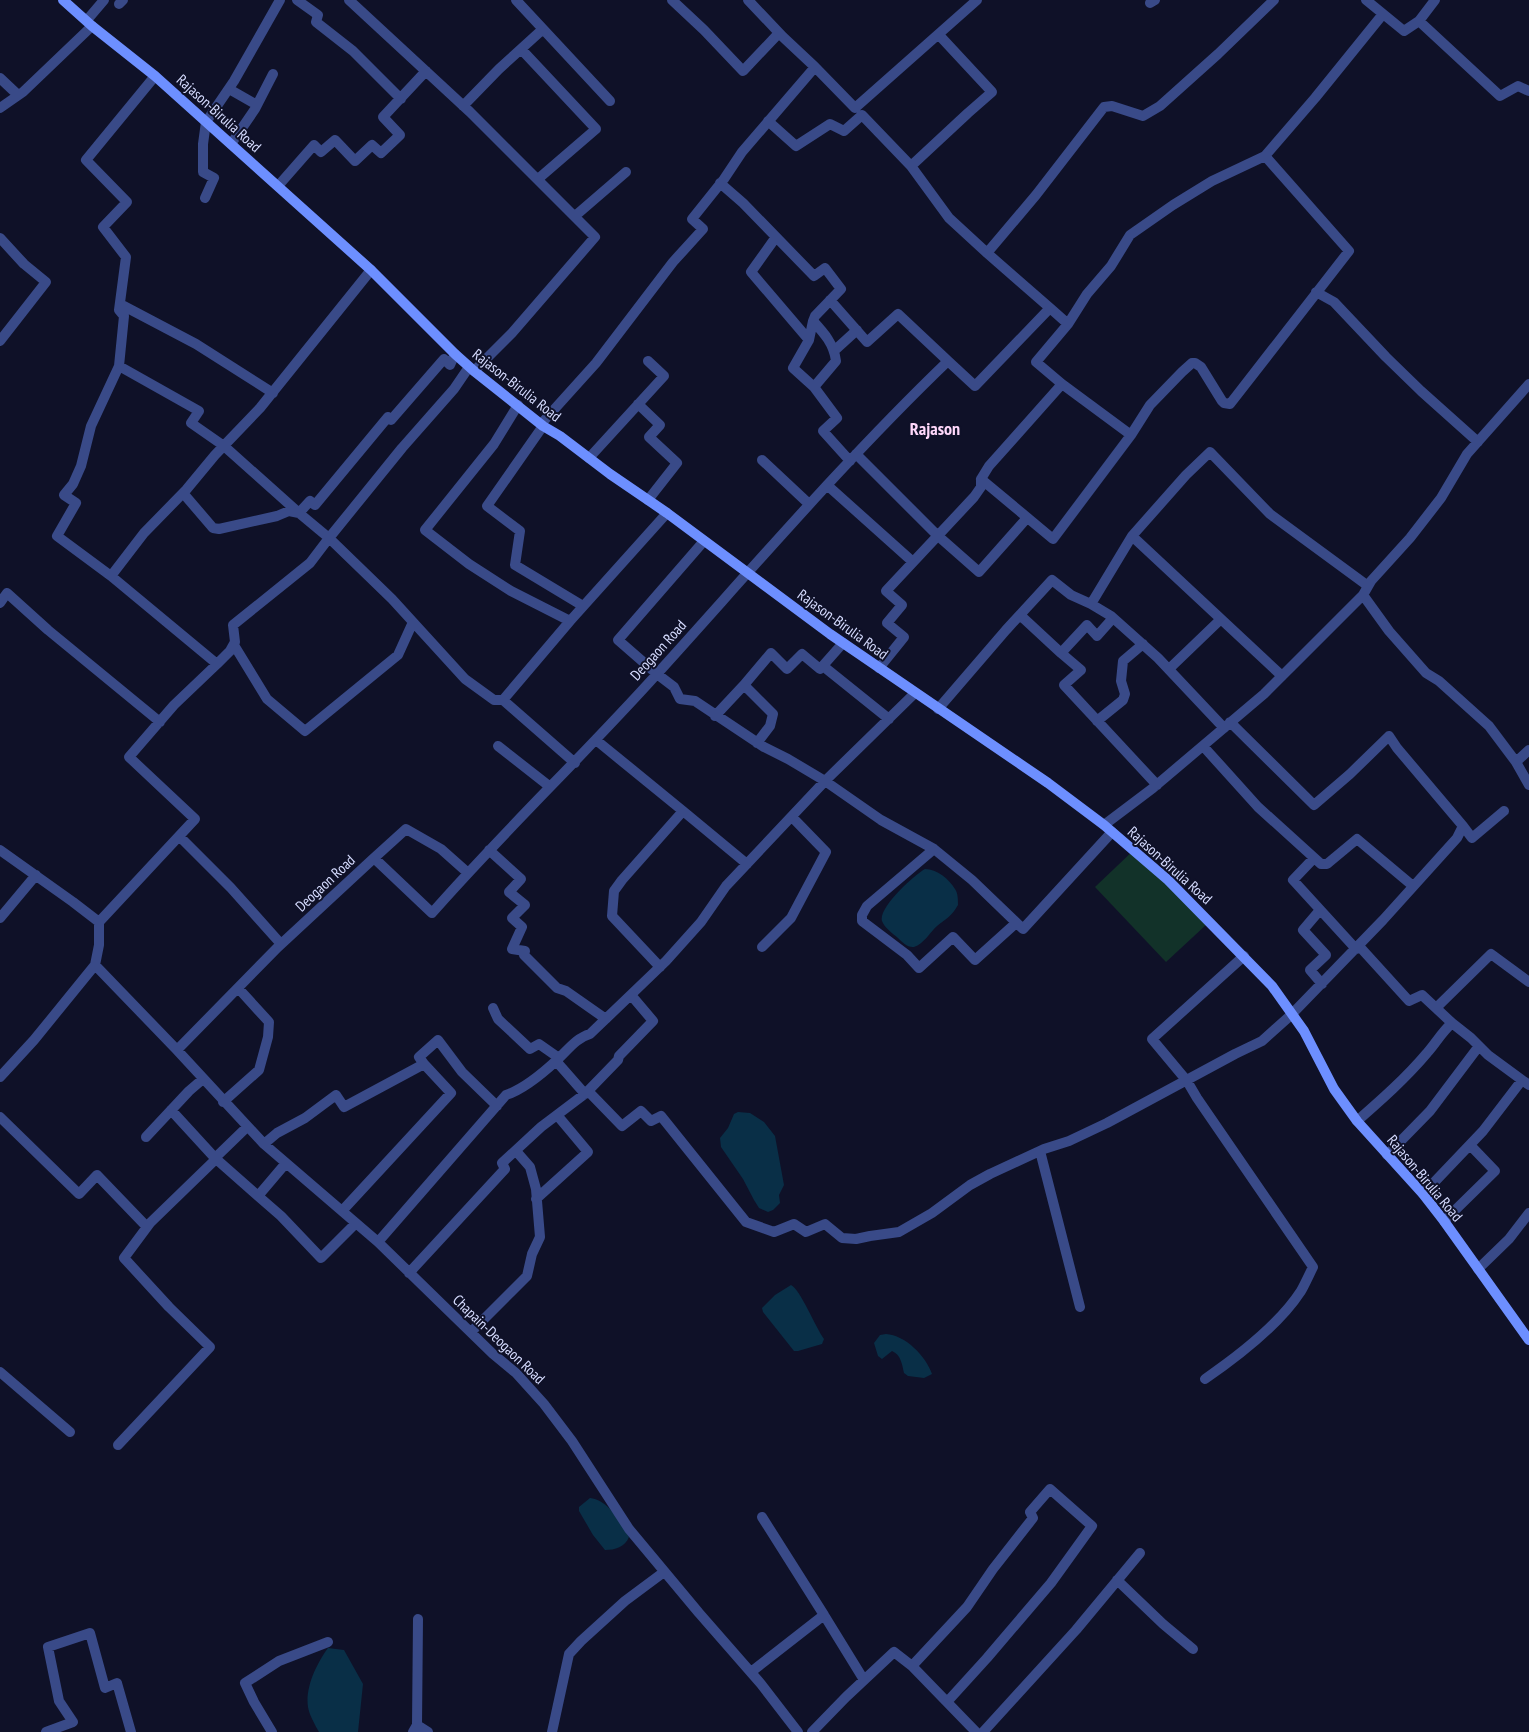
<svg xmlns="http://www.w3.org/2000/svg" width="1529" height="1732" font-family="'PT Sans Narrow',sans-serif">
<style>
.green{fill:#123229}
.water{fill:#092f47}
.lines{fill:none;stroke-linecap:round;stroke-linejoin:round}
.street{stroke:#394a88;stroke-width:10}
.secondary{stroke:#6d8fff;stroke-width:10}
.labels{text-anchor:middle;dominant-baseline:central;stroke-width:4;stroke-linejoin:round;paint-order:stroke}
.street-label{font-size:15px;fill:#d6dcff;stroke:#0f1128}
.quarter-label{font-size:18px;font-weight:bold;fill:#ffd8fb;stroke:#0f1128}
</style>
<rect width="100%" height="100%" fill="#0f1128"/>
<path class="green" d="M1136,848L1207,924L1166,962L1095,887Z"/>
<path class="water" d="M925,869C937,869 949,879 955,889C958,893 958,900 958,905C951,917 947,918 937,926C930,932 924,944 914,947C908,948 902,942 898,938C893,934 884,927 882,921C878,908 914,875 925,869Z
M738,1112L750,1113L764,1122L775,1136L784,1185L779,1195L780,1203L773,1210L768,1212L759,1208L754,1200L743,1179L721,1147L720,1138L728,1128L734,1114Z
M791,1285C800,1289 816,1328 824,1339L822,1344L798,1351H794L763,1312L762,1308L775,1295Z
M886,1334C905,1335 926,1356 932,1374L924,1378L908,1376L904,1373C902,1364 901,1355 892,1351L882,1359L878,1356L874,1343L880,1335Z
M590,1498C610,1501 619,1521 629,1537C625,1547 615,1550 605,1550L593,1535L579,1511V1507Z
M328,1648L344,1650L363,1684L358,1732H319C315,1725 309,1714 308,1707C305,1687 317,1663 328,1648Z"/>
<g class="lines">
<path class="street" d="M297,0L318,15L316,22L353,51L401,99
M349,0L470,112L595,237L512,333L474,371
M516,0L610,101
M672,0L704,30L743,71L779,33
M748,0L783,37L815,67
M1366,0L1404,31L1419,21
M1435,0L1419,21L1500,96L1518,86L1529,91
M1150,3L1155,0
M119,4L123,0
M87,20L104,0
M521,49L596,129L538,179
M155,76L86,160L127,202L103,227L126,257L119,310L124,316L119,366L199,411L191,423L224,446L299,513L329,538L402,448L454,389L469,367
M0,78L18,95
M229,89L257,105
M463,106L499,69L543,29
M0,108L23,92L92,26
M768,121L796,146L830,124L844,131L862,115L911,166L968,113L992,92L939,35
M231,144L255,109L273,74
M1265,156L1212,181L1173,205L1130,235L1111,266L1087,294L1068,324L1036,362L1062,384L989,466L981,479L1053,539L1131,435L1150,405L1182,372L1192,363H1195L1201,367L1222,401L1224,403L1230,404L1349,251L1265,156L1315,98L1383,14
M911,166L949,218L987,253
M720,183L743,203L814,276L825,268L841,289L815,316L813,321C824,333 834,344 836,361L814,387L793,368L809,340L813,321
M278,186L314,145L321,152L335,140L355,161L372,145L381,153L400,135L383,117L426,71
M205,198L214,178L203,172V144L206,122L234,81L280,0
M575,216L626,172
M776,237L751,272L809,340
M0,238L24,264L46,282L0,341
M1316,292L1334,302L1386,357L1421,391L1478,442
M830,300L867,342L898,314L948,361
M120,304L196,344L273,393
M1050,308L1068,324
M835,350L857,330
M1062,384L1131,435
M1529,384L1467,454L1441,498L1410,538L1371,581L1363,595L1389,631L1426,673L1439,681L1489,726L1516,762L1529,785
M814,387L837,418L823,431L850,461
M638,404L660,425L649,437L677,463L648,500
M518,405L494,444L425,530L469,564L511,591L570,621
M541,424L596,363L673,262L703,229L692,219L724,179L742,152L815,67L855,108L977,0
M543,426L487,506L520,531L515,565L583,606
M856,454L937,535L979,572L1027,518
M589,458L664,376L648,361
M762,460L809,504
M827,485L913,562
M183,493L213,528L219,529L277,516L289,511L299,513L310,501L315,505L388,417L391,420L444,359L450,365L455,354
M704,541L618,640L657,674L674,687L680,699L695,701L764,747L788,759L825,781L881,820L934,849L972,880L1023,929L1112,832
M111,576L57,536L76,503L64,495L73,484L81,466L91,426L119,366
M0,603L7,593L48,630L160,722
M1091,604L1132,536
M1020,615L1061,653
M1113,618L1097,636L1087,625L1061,653L1081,670L1064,685L1157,785
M234,645L267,699L305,731L398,655L413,622
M217,664L230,651L235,642L233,625L310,563L329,538L392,599L465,679L494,700H503
M823,666L889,719
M879,668L904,637L887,623L902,605L886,591L974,497L981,487V479
M1169,669L1221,619
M1282,676L1132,536L1186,475L1210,452L1270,514L1368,586
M938,709L1006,630L1052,580L1071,595L1091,604L1111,616L1158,658L1224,728
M715,716L744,685
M1097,721L1123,700L1125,694L1121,681L1123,661L1143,644
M596,740L683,811L622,880L614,891L612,916L660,967
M757,743L770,726L773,714L744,685L771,653L787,669L802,654L820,669L843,643
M498,746L549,786
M1203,746L1258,807L1321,864H1327L1357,839L1413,886
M1516,762L1529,750
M575,763L503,700L570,621L667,513
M683,811L747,864
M1104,825L1153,788L1264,694L1363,595
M1463,826L1472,838L1504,811
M179,836L231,888L281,944
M934,849L867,906L862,915V921L907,955L919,968L953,937L975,960L1016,923
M0,850L73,902L99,922V945L95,965L34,1040L0,1077
M489,850L521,879L509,892L525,905L512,918L522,927L512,949L525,951L524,955L557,988L566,991L606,1019
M374,858L406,829L441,849L468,873
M1314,858L1293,880L1356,949
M1320,910L1303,930L1326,955L1310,970L1322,984
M0,918L36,875
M99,922L195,819L129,757L174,705L217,664L111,576L144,533L186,490L215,455L260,408L371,270
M762,947L791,918L826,852L792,817
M95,965L177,1050L278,947L374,858L432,913C504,831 583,756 656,675C752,569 845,460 948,361L975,386L1050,308L987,253L1036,195L1104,107L1112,106L1143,116L1160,106L1218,54L1274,0
M493,1008L498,1019L530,1049L539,1044L559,1058
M1436,1008L1491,954L1529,982
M1452,1023L1471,1038L1488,1055L1522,1080
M177,1050L264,1144L378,1242L493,1354L516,1373L544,1404L572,1441L629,1529L699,1613L761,1684L798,1732
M556,1061L585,1094
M424,1064L419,1057L438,1040L462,1072L497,1106
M588,1091L622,1126L641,1111L651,1121L661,1116L746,1222L774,1232L794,1224L806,1232L825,1224L842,1238L856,1239L870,1236L899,1232L932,1213L970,1185L990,1174L1044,1149L1069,1141L1107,1123L1235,1054L1262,1041L1291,1015L1383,920L1457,838L1463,826L1397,748L1389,736L1350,774L1314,805L1230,722
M223,1102L259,1070L268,1037L269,1022L238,988
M171,1110L215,1158
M0,1117L79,1194L97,1175L147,1227
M1357,1121C1381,1100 1406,1078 1427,1053C1436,1043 1441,1033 1452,1023L1422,995L1409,1001L1359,946
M247,1127L215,1158L258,1196
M146,1137L189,1091L203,1079
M264,1144L277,1133L305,1118L336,1095L344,1107L424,1064L451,1093L342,1211
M1040,1151L1080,1307
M1387,1155L1430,1111L1479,1046
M286,1163L258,1196L281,1216L321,1258L356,1223
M1423,1194L1483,1131L1522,1080L1529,1085
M536,1199L588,1152L557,1115
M1444,1221L1495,1171L1470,1145
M378,1242L506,1095C524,1089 543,1073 557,1060C568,1050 576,1038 590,1034L666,961L701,922L726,886L825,781L915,693
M1478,1269L1509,1239L1529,1213
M409,1273L505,1169L502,1163L541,1127L586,1093L618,1060L619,1056L653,1021L631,995
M471,1332L527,1276L532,1254L540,1237L536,1189L530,1167L516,1151
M0,1372L70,1432
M1205,1379C1237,1357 1279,1325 1301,1291C1305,1284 1309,1275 1313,1267L1197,1098L1187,1081L1152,1039L1244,956
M118,1445L210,1347L169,1307L124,1258L150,1223L216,1159
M762,1517L824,1615
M1117,1580L1163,1624L1193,1649
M751,1672L824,1615L864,1680
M947,1702L987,1658L1051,1583L1092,1526L1050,1489L1030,1512L1033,1518L993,1569L967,1607L912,1666L976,1732
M417,1725L418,1619
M46,1732L73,1722L59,1701L48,1647L90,1633L105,1688L117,1683L131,1732
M272,1732L254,1702L245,1683L279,1661L328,1642
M413,1732L417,1725L428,1732
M552,1732L569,1654L581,1641L625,1601L664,1572
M812,1732L846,1697L894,1652L912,1666
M983,1732L1076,1630L1140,1553"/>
<path class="secondary" d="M63,0L92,26L155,76L371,270L455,354L474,371L543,426L560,436L610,474L667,513L830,634L1048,783L1104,825L1168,880L1272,986L1304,1031L1334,1089L1357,1121L1423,1194L1444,1221L1529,1340"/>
</g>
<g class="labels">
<g class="street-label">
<text transform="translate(219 113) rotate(42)">Rajason-Birulia Road</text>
<text transform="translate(517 385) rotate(38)">Rajason-Birulia Road</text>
<text transform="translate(843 624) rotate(36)">Rajason-Birulia Road</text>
<text transform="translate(658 650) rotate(-48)">Deogaon Road</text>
<text transform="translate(1170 865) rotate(42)">Rajason-Birulia Road</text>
<text transform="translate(325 883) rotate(-43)">Deogaon Road</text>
<text transform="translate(1425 1178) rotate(50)">Rajason-Birulia Road</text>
<text transform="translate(499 1339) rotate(44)">Chapain-Deogaon Road</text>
</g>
<g class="quarter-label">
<text x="935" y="428">Rajason</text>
</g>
</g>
</svg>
